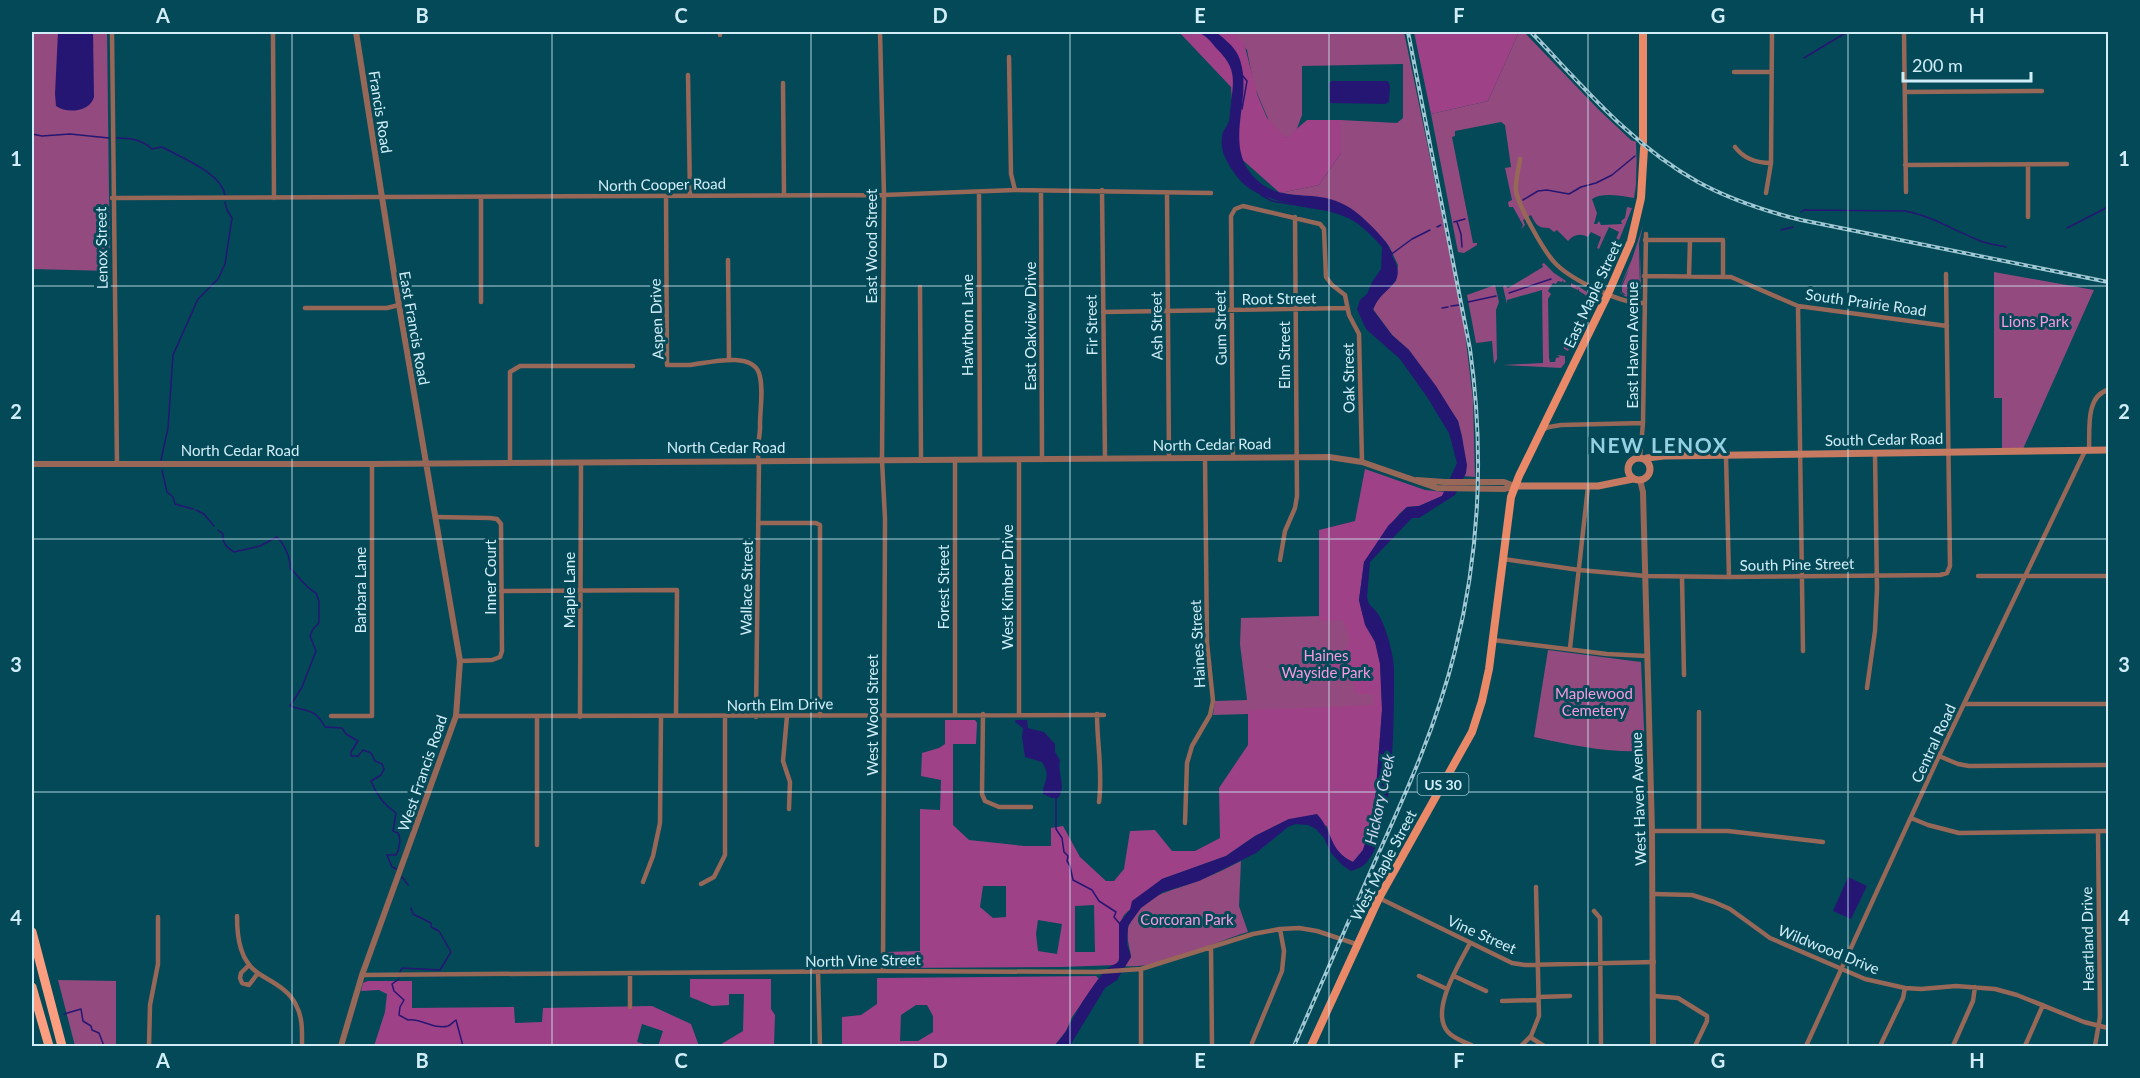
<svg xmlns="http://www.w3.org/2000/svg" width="2140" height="1078" font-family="Lato,sans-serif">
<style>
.green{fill:#934a7e}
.forest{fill:#9f4186;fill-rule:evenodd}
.water{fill:#251674}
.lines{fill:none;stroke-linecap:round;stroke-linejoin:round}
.stream{stroke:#251674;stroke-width:1.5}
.minor{stroke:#976757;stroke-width:4.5}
.tertiary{stroke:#976757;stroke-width:6}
.secondary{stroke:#c67a61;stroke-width:7}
.primary{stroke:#ea8968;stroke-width:8}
.motorway{stroke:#fb9e7f;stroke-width:9}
.rail-casing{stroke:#a0c7d2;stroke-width:4}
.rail{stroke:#044958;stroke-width:1.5;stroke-dasharray:4.5;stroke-linecap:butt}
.grid{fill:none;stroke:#d1eef8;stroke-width:1.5;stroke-opacity:0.55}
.labels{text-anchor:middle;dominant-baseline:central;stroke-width:6;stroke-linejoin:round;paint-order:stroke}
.shield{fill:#044958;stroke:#94bcc8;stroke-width:1.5}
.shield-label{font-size:14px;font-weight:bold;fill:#d1eef8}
.street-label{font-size:15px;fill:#d1eef8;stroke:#044958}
.park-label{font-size:15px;fill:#fb99dd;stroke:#044958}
.water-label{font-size:16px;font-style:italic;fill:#cfd3ed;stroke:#044958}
.district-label{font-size:21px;font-weight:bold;letter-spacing:1.5px;fill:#95d1e3;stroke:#044958}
.neatline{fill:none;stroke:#d1eef8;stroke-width:2}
.grid-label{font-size:20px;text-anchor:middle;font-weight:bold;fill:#d1eef8}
</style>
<rect width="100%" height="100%" fill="#044958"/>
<path class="green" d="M32,32H107L110,271L32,269Z
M1232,32H1404L1463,316L1473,400L1475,477L1464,476L1466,473L1462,437L1458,421L1409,350L1392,335L1373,309L1378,299L1396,281L1398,265L1389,246L1360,216L1326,199L1280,193L1319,185L1341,153V120L1397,123L1403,118V64L1302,66V115L1295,134L1286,138L1272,128L1254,86L1247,50Z
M1519,32H1524L1599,110L1631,140L1636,142V161L1637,143L1636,185L1634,198C1621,196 1603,192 1592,199L1597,213L1594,224H1597L1599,221L1601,225L1622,224L1621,221L1625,218L1627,207L1632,208L1613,255L1610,253L1619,232L1609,227L1599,249L1597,248L1601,237L1591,232L1588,237C1580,233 1574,234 1568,241L1557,230L1554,232L1549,228C1538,228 1536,225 1531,215L1523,220L1525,225L1521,229L1523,225L1513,207H1509L1508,202L1512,200L1505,168L1511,167L1505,125L1501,122L1455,131V136L1452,137L1473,243H1477V245L1464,253L1458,252L1431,114L1488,101Z
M1643,226L1639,243L1640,291L1641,255V292L1640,295V292L1633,297L1639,296C1632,299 1622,298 1620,290L1621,294L1626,295L1622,292V286L1630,267L1620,287L1632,259Z
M1544,263L1554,273L1566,281L1564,283L1563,280L1562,282L1558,281L1556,284L1553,283L1548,291L1551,294L1548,299L1549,358L1550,362H1555L1556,358L1560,357L1557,355L1565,356V363L1561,368L1503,365L1543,363L1542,290L1507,300V304L1503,287L1505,285L1508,288L1543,267L1542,264Z
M1994,272L2094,290L2023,449H2002V398H1994Z
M1571,283L1577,286L1576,288L1578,286L1596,298L1568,351L1564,349L1563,345H1567L1574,331L1571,329L1575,328L1583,314L1580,311H1584L1590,298L1579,291V289L1578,290L1571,287Z
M1495,285L1499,302L1496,310L1497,359L1494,364L1492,341L1476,343L1467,295Z
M1363,615L1375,642L1380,664L1382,710L1259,711L1248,714L1213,715L1215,701L1247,700L1240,644L1241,618Z
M1548,650L1641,662L1645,751C1607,753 1571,745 1534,737Z
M1241,861L1239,906L1248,932C1210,943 1164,969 1124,966L1131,957C1130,946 1125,937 1129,925C1139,895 1173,891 1198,881C1213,875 1227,868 1241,861Z
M58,980L116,981V1046H75Z"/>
<path class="forest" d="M1179,32H1232L1244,43L1257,94L1267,118L1286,138L1307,120H1341V153L1319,185L1280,193L1236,154L1231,87Z
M1414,32H1519L1488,101L1431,114Z
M1365,469L1425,490L1445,492L1442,496L1419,506L1407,507L1399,514L1364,562L1359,600L1365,625L1375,642L1380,664L1382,710L1374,815L1363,850L1353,862C1337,855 1331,843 1327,826L1289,819L1255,836L1226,856L1162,879L1124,915C1114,931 1126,951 1116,965L1062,967L891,968L887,965L886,952L920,951V809L940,810L941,780L921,776L922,753L939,748L945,744V720H975L977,723L976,744H953V825L969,840L1024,846H1051V828L1063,826L1080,857L1106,881H1114L1124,869L1130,831L1155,830L1172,851H1195L1220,838L1219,788L1248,745V714L1250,710L1373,705V694H1356L1351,675L1333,677L1331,663L1344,654L1350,639L1343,620L1320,621L1319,617V530L1355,521ZM983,886H1006V917L993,918L980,907ZM1094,905L1095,952H1075V906ZM1038,920L1062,924L1057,954L1038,951L1036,934Z
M1096,976L1099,979L1072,1017L1066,1031L1054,1046H842V1017L861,1015L877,1004V978ZM916,1005H927L933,1016V1032L918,1041H900L901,1015Z
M690,979H771V1009L775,1015L774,1046H718L743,1031L744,994H729V1005L712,1006L690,997Z
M368,981H412V1008L514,1007L515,1023L542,1022L543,1008L652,1006L691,1024L699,1046H658L663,1031L642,1024L637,1042L651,1046H374L385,1012L387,994L379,990L361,991L363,983Z"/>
<path class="water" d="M58,32H93L94,97C90,112 67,114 56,106L55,94Z
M1197,32H1216C1223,38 1234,46 1238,55C1255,93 1225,137 1249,171C1276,208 1312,186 1345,205C1360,213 1375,229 1386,242C1389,246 1389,250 1393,253L1392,256C1410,285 1381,286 1373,310L1392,335L1409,350L1436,386L1458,421L1462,437L1467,465L1466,473L1455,495L1419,518H1412L1370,562L1367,597L1369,604C1371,606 1373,608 1375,610C1385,620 1394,656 1394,669C1394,714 1395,828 1367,862C1363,867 1357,869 1351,871L1342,865L1331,853L1324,838L1316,829L1308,825L1296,824L1288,827L1256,853L1199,881L1163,892L1141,908L1128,926L1127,944L1131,957L1117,980L1105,988L1071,1044L1069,1046H1054C1069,1032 1075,1011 1087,995C1093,986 1100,976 1107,969C1111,965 1115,965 1119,961V923L1130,910L1132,901L1162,879L1226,856L1255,836L1289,819L1317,814C1333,831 1329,851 1353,862L1363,850L1374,815L1382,710L1380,664L1375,642L1365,625L1359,600L1364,562L1388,526L1407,507L1419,506L1442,496L1457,463L1449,433L1427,397L1400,359L1367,330L1363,323L1357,309L1360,300L1367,294L1372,282L1381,269L1382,247C1371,235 1358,221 1343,216C1307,201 1255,208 1233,171C1226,161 1220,150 1222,137C1222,131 1227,127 1229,121C1230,115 1230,109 1231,103C1234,78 1236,68 1217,49C1211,42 1206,35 1197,32Z
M1332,81H1388L1390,86L1389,102L1385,104L1330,103L1329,83Z
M1016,720H1027L1028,728L1044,732L1055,744V752L1060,760C1057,775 1067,786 1058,798H1052L1043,794C1043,779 1052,779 1042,762L1025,757L1022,737L1023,728L1015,722Z
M1848,877L1867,886L1851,919L1833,911Z"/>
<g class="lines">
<path class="stream" d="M1804,58L1847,32
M1242,109L1247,81L1243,76
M32,134L42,136L70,134L109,138
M116,138C130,138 141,139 152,149L161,147L164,148C182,158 221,173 225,195
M1261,195L1272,201L1326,210
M1523,200L1538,191L1547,190L1569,194L1581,187L1596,183L1612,175L1635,156
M1801,212L1804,210L1905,211C1932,216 1953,230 1978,240C1987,244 1997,245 2006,247
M1454,222L1465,219
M1457,222L1461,234L1462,247
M1437,227L1441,225
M2067,228L2108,207
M1781,230L1793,227
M1393,253L1412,239L1430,230
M1509,293L1551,279
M1468,302L1496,296
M1451,306L1459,305
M1442,308L1448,307
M161,460L168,428L173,355L198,299L218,279L225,264L232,218L227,210L225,202
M162,470L167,492L173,497L175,504L193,509
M196,510L204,514L214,526
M218,530L223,534C222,544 227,547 234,552L260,546L277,537C284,544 291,558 290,568C300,577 304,587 316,593L319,601V623L313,629L310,636L316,651L302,687L290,706C308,712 315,708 325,727L342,728L346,734L358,741L351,752V756H358L363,750L371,753L375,761L382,764L384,769L381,775L371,781C376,794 384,805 396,813L393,831L398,833C401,838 400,849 396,855H387L392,867L397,869
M1056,798V829L1062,838L1064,852L1068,856L1067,861L1070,866L1073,880L1092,890L1099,901L1116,912L1114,917L1119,923
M402,877L408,885
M400,972L402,968L440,970L451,952L439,931L431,927V923L413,914L411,908
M399,979L392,984L394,991L404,1000L400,1007L399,1015L408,1020C421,1018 434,1030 448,1026C451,1025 453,1022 456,1020L463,1046
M64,1014L81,1009L83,1021L91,1026L92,1030L99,1033L104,1046"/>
<path class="minor" d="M112,32L117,464
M880,32L884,195L882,460L885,519L883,971
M1904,32L1906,192
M273,34L274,198
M720,35V32
M1009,57L1011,174L1015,190
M1734,72H1772
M688,75L690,195
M783,83L784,195
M1905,92L2042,91
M1735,147C1744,159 1757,163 1771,163
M1520,159C1519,168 1515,181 1516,191C1519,207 1544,252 1556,264C1572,280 1621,304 1643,303
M2028,164V217
M1905,165L2067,164
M1102,190L1105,459
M979,192L980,459
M1041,192L1042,460
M1167,193L1169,458
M1766,193L1771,163L1772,32
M666,196L667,365C675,365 683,365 690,365C708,363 751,351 759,373C764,388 760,409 760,424C761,436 755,449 759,461L756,717
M481,197V302
M112,198L884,195L1015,190L1211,193
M1645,240H1723V276
M728,260L729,360
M1644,276L1731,277L1798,306L1947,326
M1689,276L1690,240
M920,287L921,459
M1798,306L1803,651
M305,308H387L399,305
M1103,312L1347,308
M1542,430L1549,427L1561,425L1643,423
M2089,450C2090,431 2085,396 2108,390
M1726,456L1729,577
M1640,457L1643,423L1646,234
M1233,458L1231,216L1235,209L1243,206L1320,224L1324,229L1326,277L1332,285L1345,295L1349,315L1359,334L1362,462
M955,459V714
M510,463V372L520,366H633
M436,517L490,518L497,519L501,524L502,651L500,657L492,660L460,661
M758,523H816L820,525V716
M1503,559L1579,570L1646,576L1729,577L1940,575L1947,573L1950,566L1946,274
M1280,560L1285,531L1295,508L1297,496L1295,217
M1978,576H2108
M1682,577L1684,675
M501,591L677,590L676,716
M1493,640L1607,654L1647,656
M1570,648L1588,487
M1867,688L1875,631L1877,589L1875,453
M1965,704H2108
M983,714L982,794L985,801L999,807H1031
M1019,714V459
M1097,714C1097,744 1103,773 1099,802
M331,716H372V464
M456,716L1104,715
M787,716L783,761L790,782L789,809
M580,717L581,462
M1939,756L1958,764L1969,766L2108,765
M1911,818L1928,825L1959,833L2108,831
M1185,823L1187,763L1192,746L1210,715L1213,701L1207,643L1205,458
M1699,830V712
M1652,831H1728L1823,842
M537,845V718
M643,882L653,856L660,823L661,716
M701,884L714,877L725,855V717
M1653,894L1692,895L1714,902L1730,909L1770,938L1865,979L1905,988L1921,989L1956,986L1995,989L2017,995L2084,1022L2108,1028
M1379,898L1512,963L1525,965L1654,962
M1594,911L1600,918V924L1601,1046
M237,916C237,938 240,963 261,975C274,983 289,990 296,1005C303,1018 302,1032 302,1046
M1470,943C1460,963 1429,1011 1448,1032C1454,1039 1465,1042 1473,1046
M1211,948L1212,1046
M249,965L241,973L240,978L242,983L249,985L258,973
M1141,969V1046
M818,972L820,1046
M362,975L883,971L1097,972L1141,969L1253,934L1280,929L1299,928L1317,931L1356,944
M1419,976L1447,989
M1454,976L1486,991
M1654,996L1678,998L1707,1016V1021L1695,1046
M1538,997L1570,996
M1502,1001L1538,1000
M630,1007V974
M1530,1037L1544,1046
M1252,1043L1282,971L1284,951L1280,929
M149,1046L150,1005L158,964V917
M1521,1046L1531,1036L1539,1016L1536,887
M1806,1046L1939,756L2085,451
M1880,1046L1903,998L1905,988
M1953,1046L1973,1001L1975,987
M2025,1046L2043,1005
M2095,1046L2100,1017L2098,831"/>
<path class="tertiary" d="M32,464H372L1329,457L1362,462L1437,488L1504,489L1515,486
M1417,480L1444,482H1504L1514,486
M1640,480L1643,492L1652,831L1653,1046
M341,1046L362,975L456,716L460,661L399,305L356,32"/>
<path class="secondary" d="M1628 469a11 11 0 1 1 22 0a11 11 0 1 1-22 0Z
M1647,458L1664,456L2108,450
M1515,486H1598L1633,479"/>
<path class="primary" d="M1643,32V142
M1311,1046L1379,898L1472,732L1482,701L1489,669L1511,497L1519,476L1608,294L1631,241L1641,198L1644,148"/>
<path class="motorway" d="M32,932L62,1046
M32,987L49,1046"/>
<defs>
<path id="rail" d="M1531,32C1582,85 1631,145 1698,182C1731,200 1765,211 1801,220L2108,282
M1294,1046C1321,984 1349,922 1376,859C1407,791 1437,724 1455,651C1480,552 1484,450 1470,349L1408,32"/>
</defs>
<use href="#rail" class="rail-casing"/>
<use href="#rail" class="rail"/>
</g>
<path class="grid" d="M292,32V1046M552,32V1046M811,32V1046M1070,32V1046M1329,32V1046M1588,32V1046M1848,32V1046M32,286H2108M32,539H2108M32,792H2108"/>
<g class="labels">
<rect class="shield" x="1417.5" y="773" width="51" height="22" rx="4.5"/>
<g class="shield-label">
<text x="1443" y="784">US 30</text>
</g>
<g class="street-label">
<text transform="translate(381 112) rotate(81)">Francis Road</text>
<text transform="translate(662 184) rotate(-1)">North Cooper Road</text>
<text transform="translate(871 246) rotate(-90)">East Wood Street</text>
<text transform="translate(101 248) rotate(-91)">Lenox Street</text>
<text transform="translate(1592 294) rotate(-65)">East Maple Street</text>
<text transform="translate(1279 298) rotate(-1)">Root Street</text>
<text transform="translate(1866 302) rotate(8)">South Prairie Road</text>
<text transform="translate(656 319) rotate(-92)">Aspen Drive</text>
<text transform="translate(967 325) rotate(-90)">Hawthorn Lane</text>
<text transform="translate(1091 325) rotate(-91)">Fir Street</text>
<text transform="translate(1030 326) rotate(-90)">East Oakview Drive</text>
<text transform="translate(1156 326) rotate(-91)">Ash Street</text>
<text transform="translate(415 328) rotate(80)">East Francis Road</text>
<text transform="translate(1220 328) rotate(-91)">Gum Street</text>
<text transform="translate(1632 345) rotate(-90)">East Haven Avenue</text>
<text transform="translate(1284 355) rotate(-90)">Elm Street</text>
<text transform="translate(1348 378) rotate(-91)">Oak Street</text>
<text transform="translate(1884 439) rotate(-1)">South Cedar Road</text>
<text transform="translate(1212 444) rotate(-1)">North Cedar Road</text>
<text x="726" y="447">North Cedar Road</text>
<text x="240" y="450">North Cedar Road</text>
<text transform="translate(1797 564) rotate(-1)">South Pine Street</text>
<text transform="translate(490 577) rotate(-90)">Inner Court</text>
<text transform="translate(943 587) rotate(-90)">Forest Street</text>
<text transform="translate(1007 587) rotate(-90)">West Kimber Drive</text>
<text transform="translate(746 588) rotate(-89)">Wallace Street</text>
<text transform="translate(360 590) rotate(-90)">Barbara Lane</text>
<text transform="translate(569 590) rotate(-90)">Maple Lane</text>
<text transform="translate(1197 644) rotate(-93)">Haines Street</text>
<text transform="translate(780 704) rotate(-1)">North Elm Drive</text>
<text transform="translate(872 715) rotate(-90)">West Wood Street</text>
<text transform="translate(1933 743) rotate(-65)">Central Road</text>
<text transform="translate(422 773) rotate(-71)">West Francis Road</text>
<text transform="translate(1638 799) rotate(-92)">West Haven Avenue</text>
<text transform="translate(1383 865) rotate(-62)">West Maple Street</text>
<text transform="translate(1482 934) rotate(24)">Vine Street</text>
<text transform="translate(2087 939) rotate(-91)">Heartland Drive</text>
<text transform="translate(1829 949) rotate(22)">Wildwood Drive</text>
<text transform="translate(863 960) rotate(-1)">North Vine Street</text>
</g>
<g class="park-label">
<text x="2035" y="321">Lions Park</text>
<text x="1326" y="655">Haines<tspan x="1326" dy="17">Wayside Park</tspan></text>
<text x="1594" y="693">Maplewood<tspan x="1594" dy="17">Cemetery</tspan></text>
<text x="1187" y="919">Corcoran Park</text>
</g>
<g class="water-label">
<text transform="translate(1379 799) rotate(-78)">Hickory Creek</text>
</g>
<g class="district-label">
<text x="1659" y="444">NEW LENOX</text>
</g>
</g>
<rect width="2140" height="1078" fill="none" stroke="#044958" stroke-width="66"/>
<path d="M1903 72v9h128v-9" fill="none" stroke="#d1eef8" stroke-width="3"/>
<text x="1912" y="72" font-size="18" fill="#d1eef8" stroke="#044958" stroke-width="4.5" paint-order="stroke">200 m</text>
<rect x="33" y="33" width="2074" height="1012" class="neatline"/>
<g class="grid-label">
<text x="163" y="23">A</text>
<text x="422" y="23">B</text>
<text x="681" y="23">C</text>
<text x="940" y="23">D</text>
<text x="1200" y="23">E</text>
<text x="1459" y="23">F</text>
<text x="1718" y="23">G</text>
<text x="1977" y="23">H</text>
<text x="16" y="166">1</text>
<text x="2124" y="166">1</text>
<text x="16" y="419">2</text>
<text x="2124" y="419">2</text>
<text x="16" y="672">3</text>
<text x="2124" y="672">3</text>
<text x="16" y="925">4</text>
<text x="2124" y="925">4</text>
<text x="163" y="1068">A</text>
<text x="422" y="1068">B</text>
<text x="681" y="1068">C</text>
<text x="940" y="1068">D</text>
<text x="1200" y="1068">E</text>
<text x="1459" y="1068">F</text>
<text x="1718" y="1068">G</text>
<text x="1977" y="1068">H</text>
</g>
</svg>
